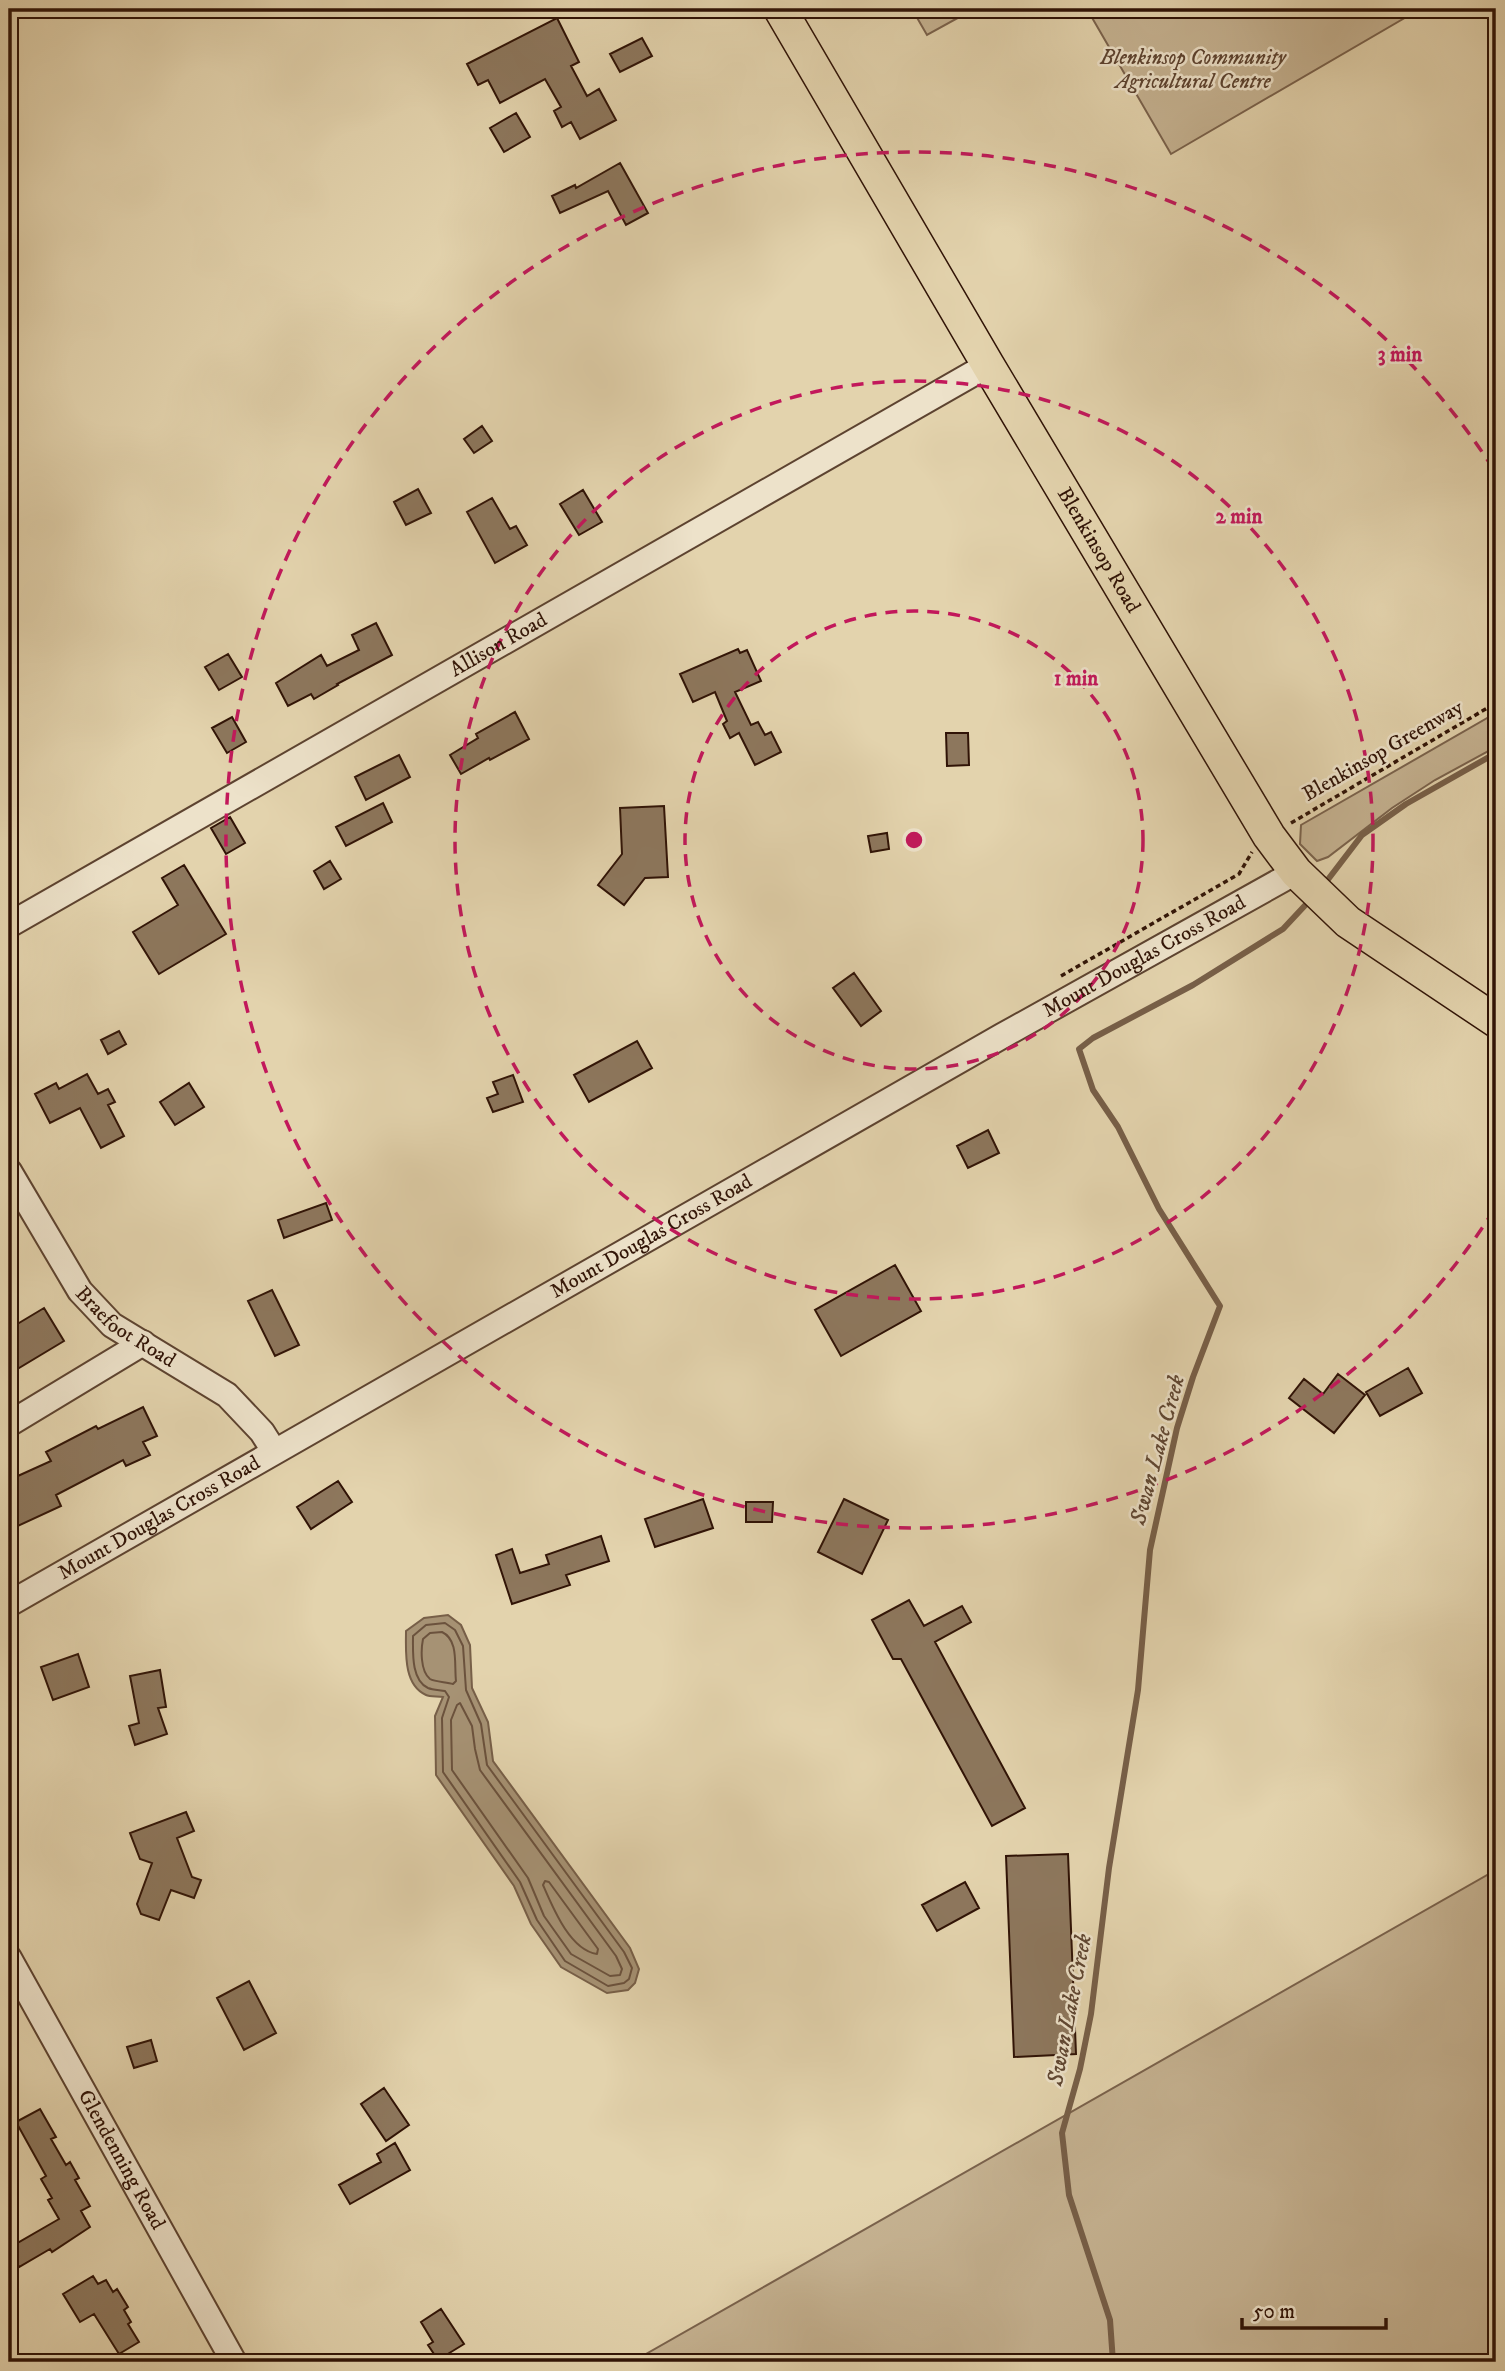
<svg xmlns="http://www.w3.org/2000/svg" width="1505" height="2371" font-family="'IM FELL DW Pica',serif">
<style>
.green{fill:#c5b291;stroke:#7a624c;stroke-width:2}
.water{fill:#a69274;stroke:#775f48;stroke-width:2}
.lines{fill:none;stroke-linecap:round;stroke-linejoin:round}
.shore{stroke:#6b523d;stroke-width:2}
.stream{stroke:#775f48;stroke-width:6}
.building{fill:#8d775d;stroke:#301306;stroke-width:2}
.minor-casing{stroke:#5d4330;stroke-width:28}
.major-casing{stroke:#301306;stroke-width:35}
.path{stroke:#301306;stroke-width:3.5;stroke-dasharray:5 3.5;stroke-linecap:butt}
.minor{stroke:#ede2ca;stroke-width:24}
.major{stroke:#e3d3ad;stroke-width:32}
.ring{fill:none;stroke:#c2185b;stroke-width:3.5;stroke-dasharray:12 9}
.labels{text-anchor:middle;dominant-baseline:central;stroke-width:5;stroke-linejoin:round;paint-order:stroke}
.park-label{font-size:21px;font-style:italic;fill:#5d4330;stroke:#ede2ca}
.street-label{font-size:21px;fill:#301306;stroke:#ede2ca}
.water-label{font-size:23px;font-style:italic;fill:#5f4632;stroke:#ede2ca}
.centre{fill:#c2185b;stroke:#ede2ca;stroke-width:3.5}
.ring-label{font-size:21px;text-anchor:middle;font-weight:bold;fill:#c2185b;stroke:#ede2ca;stroke-width:5;stroke-linejoin:round;paint-order:stroke}
</style>
<rect width="100%" height="100%" fill="#e3d3ad"/>
<filter id="stains"><feTurbulence type="fractalNoise" baseFrequency=".00286" numOctaves="4"/><feColorMatrix values="0 0 0 0 .2 0 0 0 0 .09 0 0 0 0 .02 0 0 0 .5 -.17"/></filter>
<radialGradient id="worn" r=".72"><stop offset=".6" stop-color="#630" stop-opacity="0"/><stop offset="1" stop-color="#630" stop-opacity=".3"/></radialGradient>
<path class="green" d="M912,9H974L927,35Z
M1087,9H1420L1171,154Z
M1496,713V747L1435,780L1392,808L1328,857L1317,861L1300,844L1301,825Z
M1496,1870V2362H632Z"/>
<path class="water" d="M448,1615L461,1625L470,1645L472,1688L488,1722L493,1761L630,1948L639,1969L635,1983L628,1990L607,1993L561,1967L531,1924L514,1886L436,1775L435,1716L443,1697C438,1696 430,1697 426,1695C403,1685 406,1651 406,1631L424,1618Z"/>
<g class="lines">
<path class="shore" d="M445,1623L455,1630L463,1646L466,1690L481,1724L487,1765L624,1952L632,1968L629,1979L624,1983L608,1986L565,1961L537,1920L520,1882L443,1772L442,1718L449,1697L445,1691C440,1690 433,1690 428,1688C411,1680 413,1652 413,1636L426,1625Z
M442,1632C459,1640 454,1665 456,1681L453,1684C447,1682 435,1682 430,1679C420,1671 421,1649 423,1639L430,1633Z
M460,1703L472,1726L475,1749L480,1770L616,1956L622,1969L620,1975L610,1976L571,1954L544,1916L528,1878L452,1770L451,1720L457,1705Z
M545,1881L549,1882L598,1949L597,1954C570,1950 553,1908 543,1885Z"/>
<path class="stream" d="M1323,886L1362,835L1406,804L1496,753
M1113,2362L1110,2320L1069,2195L1062,2133L1080,2069L1091,2014L1109,1868L1138,1690L1150,1550L1177,1428L1193,1377L1220,1306L1159,1209L1118,1127L1093,1090L1079,1049L1093,1038L1193,985L1283,929L1311,899"/>
</g>
<path class="building" d="M557,18L579,62L571,66L587,96L599,89L616,120L580,139L571,122L562,127L554,111L561,107L545,79L500,103L488,80L478,85L467,64Z
M642,38L652,56L620,72L610,54Z
M516,113L530,137L504,152L490,128Z
M620,163L648,213L626,225L608,191L560,213L552,196L575,185L576,188Z
M482,426L492,441L474,453L464,439Z
M418,489L431,513L406,525L394,502Z
M583,490L602,522L579,535L560,504Z
M492,498L510,529L516,526L527,545L495,563L467,512Z
M376,623L392,655L337,684L338,685L314,699L311,694L288,706L276,683L321,655L327,666L359,650L352,635Z
M738,649L740,653L747,650L761,681L735,692L751,725L758,722L765,735L771,732L781,752L755,765L739,733L730,738L723,724L727,721L715,692L693,702L680,674Z
M228,654L242,677L219,690L205,667Z
M515,712L529,739L490,760L489,758L461,774L450,755L478,738L476,734Z
M232,717L246,742L227,753L212,728Z
M946,733H968L969,765L947,766Z
M399,755L410,777L366,800L355,777Z
M383,803L392,822L346,846L336,827Z
M664,806L668,877L645,878L624,905L598,885L622,854L620,808Z
M230,817L245,843L226,854L211,828Z
M887,833L889,849L871,852L868,836Z
M330,861L341,879L324,889L314,871Z
M184,865L226,934L159,974L133,932L178,905L162,878Z
M854,973L881,1011L861,1026L833,988Z
M119,1031L126,1044L108,1054L101,1040Z
M637,1041L652,1068L589,1102L574,1075Z
M87,1074L98,1094L108,1089L115,1102L108,1105L124,1136L101,1148L80,1108L50,1123L35,1094L56,1083L59,1089Z
M513,1075L523,1102L493,1112L487,1098L498,1094L493,1082Z
M189,1083L204,1107L175,1125L160,1102Z
M988,1130L999,1153L968,1168L957,1146Z
M326,1203L332,1220L284,1238L278,1220Z
M895,1265L921,1311L841,1356L815,1310Z
M272,1290L299,1345L275,1356L248,1301Z
M44,1308L64,1341L9,1374V1329Z
M1408,1368L1422,1393L1380,1416L1366,1392Z
M1338,1374L1365,1395L1334,1433L1289,1398L1304,1379L1323,1394Z
M143,1407L157,1436L143,1442L150,1455L126,1466L123,1460L56,1495L61,1506L9,1530V1480L51,1461L46,1452L96,1426L98,1429Z
M338,1481L352,1502L311,1529L297,1507Z
M703,1499L713,1528L655,1547L645,1519Z
M844,1499L888,1520L862,1574L818,1552Z
M746,1502H773L772,1522H746Z
M601,1536L609,1561L566,1575L570,1585L512,1604L496,1555L512,1549L520,1573L549,1564L546,1555Z
M909,1600L924,1626L962,1606L971,1622L935,1642L1025,1808L992,1826L901,1659H893L872,1620Z
M78,1654L89,1687L53,1700L41,1667Z
M160,1670L166,1707L158,1708L167,1734L135,1745L129,1726L139,1723L130,1676Z
M186,1812L194,1831L177,1838L192,1877L201,1880L194,1898L171,1890L159,1920L141,1914L137,1904L152,1863L140,1859L130,1833Z
M1068,1854L1076,2054L1014,2057L1006,1856Z
M965,1882L979,1908L937,1931L922,1905Z
M249,1981L276,2033L244,2050L217,1998Z
M151,2040L157,2061L134,2068L127,2047Z
M384,2088L409,2125L386,2141L361,2104Z
M40,2109L56,2137L51,2139L66,2165L70,2162L79,2178L75,2180L90,2206L81,2211L90,2227L52,2252L50,2249L19,2267L9,2248L59,2219L48,2200L52,2198L41,2179L46,2176L16,2122Z
M395,2143L410,2170L350,2204L339,2185L381,2162L377,2154Z
M93,2276L98,2284L106,2280L113,2292L117,2289L128,2307L124,2310L131,2322L128,2324L139,2342L119,2354L94,2314L80,2322L63,2294Z
M441,2309L464,2344L438,2360L428,2345L433,2342L421,2322Z"/>
<g class="lines">
<defs>
<g id="minor">
<path id="s1" d="M9,925L988,365"/>
<path id="s2" d="M9,1171L80,1291L112,1325L227,1395L262,1432L274,1451"/>
<path d="M9,1424L143,1343"/>
<path id="s3" d="M9,1604L1002,1036L1296,872"/>
<path id="s4" d="M9,1958L234,2362"/>
</g>
<g id="major">
<path id="s5" d="M780,9L988,365L1269,836L1296,872L1348,922L1496,1021"/>
</g>
</defs>
<use href="#minor" class="minor-casing"/>
<use href="#major" class="major-casing"/>
<path class="path" d="M1291,823L1496,703
M1061,976L1239,874L1252,852"/>
<use href="#minor" class="minor"/>
<use href="#major" class="major"/>
</g>
<g class="ring">
<circle cx="914" cy="840" r="229"/>
<circle cx="914" cy="840" r="459"/>
<path d="M1494 1210A688 688 0 1 1 1494 470"/>
</g>
<g class="labels">
<g class="park-label">
<text x="1193" y="58">Blenkinsop Community<tspan x="1193" dy="24">Agricultural Centre</tspan></text>
</g>
<g class="street-label">
<text stroke="none"><textPath href="#s5" startOffset="628">Blenkinsop Road</textPath></text>
<text stroke="none"><textPath href="#s1" startOffset="564">Allison Road</textPath></text>
<text transform="translate(1383 751) rotate(-30)">Blenkinsop Greenway</text>
<text stroke="none"><textPath href="#s3" startOffset="1307">Mount Douglas Cross Road</textPath></text>
<text stroke="none"><textPath href="#s3" startOffset="740">Mount Douglas Cross Road</textPath></text>
<text stroke="none"><textPath href="#s2" startOffset="198">Braefoot Road</textPath></text>
<text stroke="none"><textPath href="#s3" startOffset="173">Mount Douglas Cross Road</textPath></text>
<text stroke="none"><textPath href="#s4" startOffset="231">Glendenning Road</textPath></text>
</g>
<g class="water-label">
<text transform="translate(1158 1450) rotate(-75)">Swan Lake Creek</text>
<text transform="translate(1070 2010) rotate(-79)">Swan Lake Creek</text>
</g>
</g>
<circle cx="914" cy="840" r="10" class="centre"/>
<g class="ring-label">
<text x="1400" y="361">3 min</text>
<text x="1239" y="523">2 min</text>
<text x="1076" y="685">1 min</text>
</g>
<rect width="1505" height="2371" fill="none" stroke="#e3d3ad" stroke-width="35"/>
<rect x="10" y="10" width="1484" height="2350" fill="none" stroke="#301306" stroke-width="3.5"/>
<rect x="18" y="18" width="1470" height="2336" fill="none" stroke="#301306" stroke-width="2"/>
<path d="M1242 2318v10h144v-10" fill="none" stroke="#301306" stroke-width="3.5"/>
<text x="1253" y="2318" font-size="21" fill="#301306" stroke="#ede2ca" stroke-width="5" paint-order="stroke">50 m</text>
<rect width="100%" height="100%" filter="url(#stains)"/>
<rect width="100%" height="100%" fill="url(#worn)"/>
</svg>
